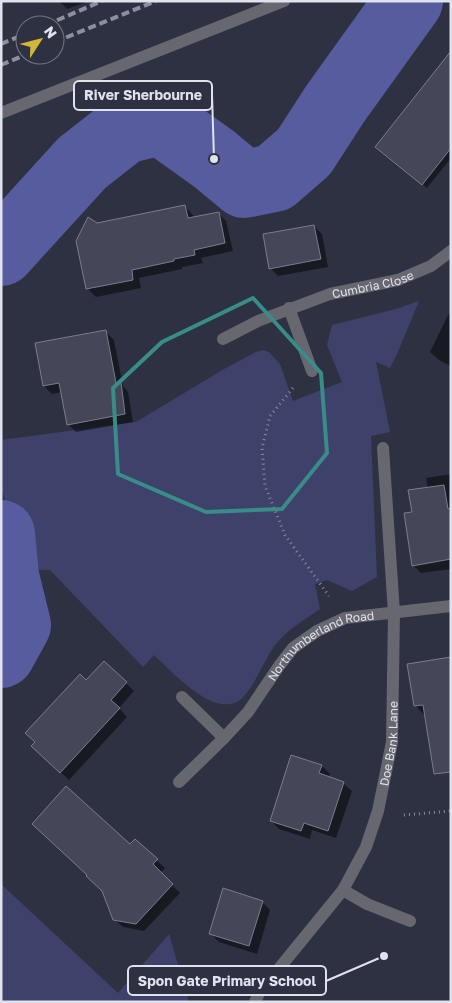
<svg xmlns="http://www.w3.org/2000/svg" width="452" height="1003" font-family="'Golos Text',sans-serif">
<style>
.green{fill:#3e426a}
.shadow{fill:#0007}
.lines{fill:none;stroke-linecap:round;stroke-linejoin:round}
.river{stroke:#565c9d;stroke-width:68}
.building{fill:#454759;stroke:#7a7d90}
.path{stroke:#8a8c9a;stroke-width:3;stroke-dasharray:1 4;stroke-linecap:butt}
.service{stroke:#66676f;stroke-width:12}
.minor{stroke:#66676f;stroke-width:12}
.rail{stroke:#8c8f9c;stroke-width:4;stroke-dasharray:8 4;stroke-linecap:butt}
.marked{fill:none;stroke:#398c87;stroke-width:4;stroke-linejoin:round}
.labels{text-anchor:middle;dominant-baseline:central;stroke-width:4.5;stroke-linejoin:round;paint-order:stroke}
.street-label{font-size:12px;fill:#e0e2ed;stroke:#2e3141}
.leader{fill:none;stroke:#e0e2ed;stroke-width:2}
.callout-dot{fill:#e0e2ed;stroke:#2e3141;stroke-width:2}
.callout{fill:#2e3141;stroke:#e0e2ed;stroke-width:2}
.callout-label{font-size:14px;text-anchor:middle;font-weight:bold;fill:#e0e2ed}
</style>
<rect width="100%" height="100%" fill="#2e3141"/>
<path class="green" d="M419,301L397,354L390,368L376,362L390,432L371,436L377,577L352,591L327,580L315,584L320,609C304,620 285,631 273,648C263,663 257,680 246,694C220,727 173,672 154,655L143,667L50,570L14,569L8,509L1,488V440L136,422L224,369L256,352L263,350L269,352L280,364L293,401L342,382L327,345L332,325L396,309Z
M1,884L118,993L169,934L189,1002H1Z"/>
<path class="shadow" d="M59,1H89L67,9Z
M451,60V158L427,188L381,151Z
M1,204L14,219L1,231Z
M185,207L193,215L194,218L218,213L226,221L233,251L201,258L203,263L182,267V269L139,278L141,288L96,297L87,288L96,224Z
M314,226L322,234L328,267L278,276L270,268Z
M449,313L451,314V366L439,360L430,352Z
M106,332L114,340L123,386L128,392L133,422L76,432L68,424L62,392L52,394L44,386Z
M451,474V569L421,573L413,565V513L428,488L426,478Z
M451,658L425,713L423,714L415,705Z
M104,662L134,691L119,708L127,717L69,780L41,754L86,682Z
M322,766L330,774L328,778L343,783L352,791L336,838L312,830L310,839L279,829L271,821Z
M135,841L165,868L160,873L180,893L144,931L123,927L114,919L130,846Z
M262,902L270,910L257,954L219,942L211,934Z"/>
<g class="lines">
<path class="river" d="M1,252L82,163L124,130L161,121L214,159L244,184L274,178L304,152L335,104L409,1
M1,534L5,576L17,625L1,654"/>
</g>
<path class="building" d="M451,51V148L422,185L375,147Z
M185,205L188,218L219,212L225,243L194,250L195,255L174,259V261L132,270L133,280L86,289L76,241L88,217L97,223Z
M314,225L321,259L269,269L263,234Z
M106,330L116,383L121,382L125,414L67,425L59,383L43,386L35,343Z
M444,485L448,509L451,508V559L412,566L404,513L412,512L408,490Z
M451,657V772L434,774L423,705L414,706L407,664Z
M104,661L127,682L111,700L120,708L60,773L31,746L35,742L25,733L80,674L86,680Z
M291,755L322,765L319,773L344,782L328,831L304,823L301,831L270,821Z
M66,786L130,844L135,839L158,859L153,864L173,884L136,924L113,920L102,891L86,876L87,875L32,824Z
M223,888L263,901L249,946L209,934Z"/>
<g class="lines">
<path class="path" d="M293,388L270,416L262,448L265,486L285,535L329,596
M404,815L451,811"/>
<path class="service" d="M1,113L284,1
M343,890L367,904L410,921"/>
<g class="minor">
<path d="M289,308L312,371"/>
<path id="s1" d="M223,339L258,321L330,294L398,280L431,266L451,251"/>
<path d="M182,697L224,738"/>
<path id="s2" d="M179,782L224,738L248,712L279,666L293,648L317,631L345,618L451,606"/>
<path id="s3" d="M255,1002L259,993L343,890L366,847L378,811L392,742L394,613L383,448"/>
</g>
<path class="rail" d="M46,25L102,1
M55,42L156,1
M1,44L25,34
M1,65L25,55"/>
</g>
<path class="marked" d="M253,298L321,373L327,453L282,509L206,512L118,474L113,388L162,342Z"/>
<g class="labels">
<g class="street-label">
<text stroke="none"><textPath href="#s1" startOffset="160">Cumbria Close</textPath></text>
<text stroke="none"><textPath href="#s2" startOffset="202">Northumberland Road</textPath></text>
<text stroke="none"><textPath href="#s3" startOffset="298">Doe Bank Lane</textPath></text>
</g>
</g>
<path class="leader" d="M214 159L212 95M384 956L326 981"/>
<g class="callout-dot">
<circle cx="214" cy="159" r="5"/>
<circle cx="384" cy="956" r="5"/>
</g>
<g class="callout">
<rect x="74" y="81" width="138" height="29" rx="5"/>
<rect x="128" y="966" width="198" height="29" rx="5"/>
</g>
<g class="callout-label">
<text x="143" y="100">River Sherbourne</text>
<text x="227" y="986">Spon Gate Primary School</text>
</g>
<rect width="452" height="1003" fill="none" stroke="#e0e2ed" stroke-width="5"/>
<g transform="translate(40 40) rotate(54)"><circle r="24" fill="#2e3141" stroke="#757886"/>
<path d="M0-4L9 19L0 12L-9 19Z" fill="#d0b736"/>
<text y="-8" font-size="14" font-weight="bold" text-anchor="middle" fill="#e0e2ed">N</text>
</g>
</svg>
